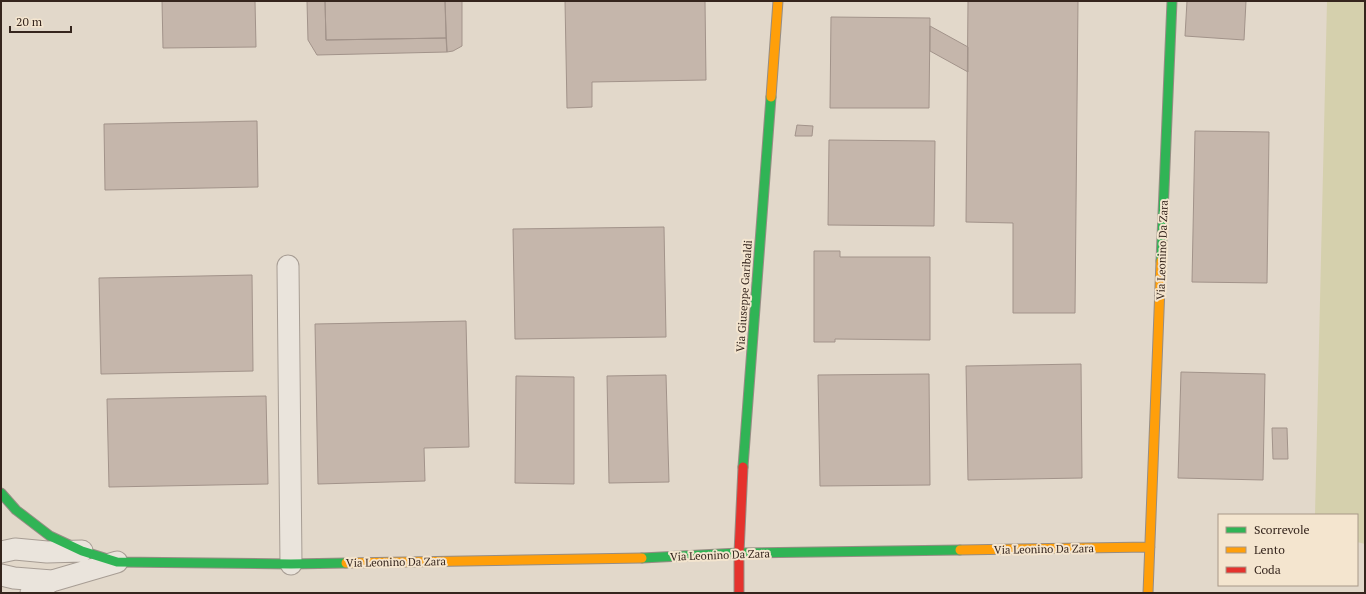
<svg xmlns="http://www.w3.org/2000/svg" width="1366" height="594" font-family="'PT Serif',serif">
<style>
.green{fill:#d5d0ad}
.building{fill:#c5b6ab;stroke:#a2938a}
.lines{fill:none;stroke-linecap:round;stroke-linejoin:round}
.street-casing{stroke:#a79d94;stroke-width:23}
.fast-casing{stroke:#968d84;stroke-width:11}
.slow-casing{stroke:#968d84;stroke-width:11}
.jam-casing{stroke:#968d84;stroke-width:11}
.street{stroke:#eae4dc;stroke-width:21}
.fast{stroke:#30b455;stroke-width:9}
.slow{stroke:#ff9f0a;stroke-width:9}
.jam{stroke:#e5322d;stroke-width:9}
.labels{text-anchor:middle;dominant-baseline:central;stroke-width:4;stroke-linejoin:round;paint-order:stroke}
.street-label{font-size:11px;fill:#35251d;stroke:#f4e5cf}
</style>
<rect width="100%" height="100%" fill="#e2d8ca"/>
<path class="green" d="M1327,1H1365V544L1357,542V515H1315Z"/>
<path class="building" d="M162,1H255L256,47L163,48Z
M307,1H325L326,40L446,38L447,52L317,55L308,40Z
M325,1H445L446,38L326,40Z
M445,1H462V46L453,51L447,52Z
M565,1H705L706,80L592,82V107L567,108Z
M968,1H1078L1075,313H1013V223L966,222Z
M1187,1H1246L1244,40L1185,36Z
M831,17L930,18L929,108H830Z
M930,26L968,47V72L930,51Z
M257,121L258,187L105,190L104,124Z
M797,125L813,126L812,136H795Z
M1195,131L1269,132L1267,283L1192,282Z
M829,140L935,141L934,226L828,225Z
M664,227L666,337L515,339L513,229Z
M814,251H840V257H930V340L835,339V342H814Z
M252,275L253,371L101,374L99,278Z
M466,321L469,447L424,448L425,481L318,484L315,324Z
M1081,364L1082,478L968,480L966,366Z
M1181,372L1265,374L1263,480L1178,478Z
M929,374L930,485L820,486L818,375Z
M666,375L669,482L609,483L607,376Z
M516,376L574,377V484L515,483Z
M266,396L268,484L109,487L107,399Z
M1272,428H1287L1288,459H1273Z"/>
<g class="lines">
<defs>
<path id="street" d="M288,266L291,564
M1,552L15,549L47,552L82,551
M1,575L14,578L52,581
M31,593L52,581L117,562"/>
<path id="fast" d="M1161,261L1172,1
M743,467L771,97
M1,493L16,510L50,536L82,551L117,562L291,564L346,563
M642,558L739,553L960,550"/>
<path id="slow" d="M771,97L778,1
M960,550L1150,547
M346,563L642,558
M1148,593L1161,261"/>
<path id="jam" d="M739,593V553L743,467"/>
</defs>
<use href="#street" class="street-casing"/>
<use href="#fast" class="fast-casing"/>
<use href="#slow" class="slow-casing"/>
<use href="#jam" class="jam-casing"/>
<use href="#street" class="street"/>
<use href="#fast" class="fast"/>
<use href="#slow" class="slow"/>
<use href="#jam" class="jam"/>
</g>
<g class="labels">
<g class="street-label">
<text transform="translate(1162 250) rotate(-88)">Via Leonino Da Zara</text>
<text transform="translate(744 296) rotate(-86)">Via Giuseppe Garibaldi</text>
<text transform="translate(1044 549) rotate(-1)">Via Leonino Da Zara</text>
<text transform="translate(720 555) rotate(-2)">Via Leonino Da Zara</text>
<text transform="translate(396 562) rotate(-1)">Via Leonino Da Zara</text>
</g>
</g>
<rect width="1366" height="594" fill="none" stroke="#35251d" stroke-width="4"/>
<rect x="1218" y="514" width="140" height="72" fill="#f4e5cf" stroke="#a89888"/>
<rect x="1226" y="527" width="20" height="6" fill="#30b455" stroke="#a89888"/>
<text x="1254" y="534" font-size="12" fill="#35251d">Scorrevole</text>
<rect x="1226" y="547" width="20" height="6" fill="#ff9f0a" stroke="#a89888"/>
<text x="1254" y="554" font-size="12" fill="#35251d">Lento</text>
<rect x="1226" y="567" width="20" height="6" fill="#e5322d" stroke="#a89888"/>
<text x="1254" y="574" font-size="12" fill="#35251d">Coda</text>
<path d="M10 26v6h61v-6" fill="none" stroke="#35251d" stroke-width="2"/>
<text x="16" y="26" font-size="12" fill="#35251d" stroke="#f4e5cf" stroke-width="3" paint-order="stroke">20 m</text>
</svg>
